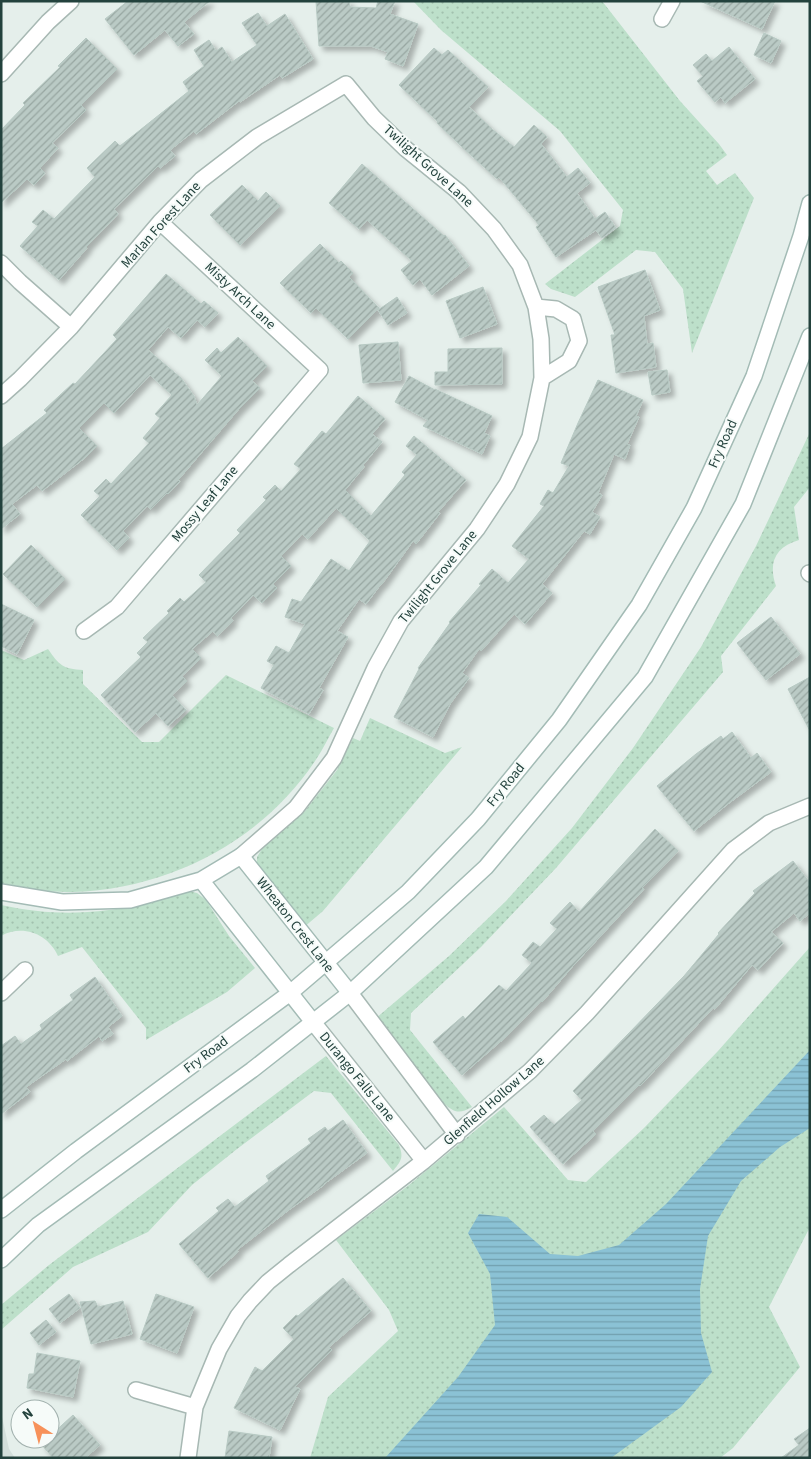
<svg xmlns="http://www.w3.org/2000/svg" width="811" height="1459" font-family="'Source Sans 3',sans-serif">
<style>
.built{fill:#d3dfdb}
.grass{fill:url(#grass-dots)}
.water{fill:url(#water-rules)}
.building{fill:url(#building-hatch);stroke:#b7c9c3;filter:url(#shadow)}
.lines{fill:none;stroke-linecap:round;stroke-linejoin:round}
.street-casing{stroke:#a7b8b3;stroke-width:18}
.secondary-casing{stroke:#a3bbb5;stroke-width:18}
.street{stroke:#fff;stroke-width:15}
.secondary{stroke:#fff;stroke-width:15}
.labels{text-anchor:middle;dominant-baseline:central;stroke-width:4;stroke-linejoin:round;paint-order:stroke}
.street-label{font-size:14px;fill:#23423d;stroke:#f6fbf9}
</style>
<defs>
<pattern id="grass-dots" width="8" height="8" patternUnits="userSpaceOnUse" patternTransform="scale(1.25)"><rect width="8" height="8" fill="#bde0ca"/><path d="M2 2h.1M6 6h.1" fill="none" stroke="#a2c1ae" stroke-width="1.8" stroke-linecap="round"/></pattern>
<pattern id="water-rules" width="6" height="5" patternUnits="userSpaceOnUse" patternTransform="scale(1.25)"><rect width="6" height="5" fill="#8bc2d5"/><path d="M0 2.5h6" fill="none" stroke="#719fae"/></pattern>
<pattern id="building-hatch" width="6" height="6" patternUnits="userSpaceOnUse" patternTransform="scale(1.25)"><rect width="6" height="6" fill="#bacac5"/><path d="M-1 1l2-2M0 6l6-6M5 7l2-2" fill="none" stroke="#97a6a1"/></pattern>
<filter id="shadow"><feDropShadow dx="4.5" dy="4.5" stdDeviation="2.5" flood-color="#0004"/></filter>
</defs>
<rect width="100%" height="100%" fill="#e5efeb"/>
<path class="built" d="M1,1412L9,1449L15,1458H1Z"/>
<path class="grass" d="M413,1H602L680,101L719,144L727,155L706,171L717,185L735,173L754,198L692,353L683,289L655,252L636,250L575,297L551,289L545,284L620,226L623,210L560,131L441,30Z
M810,432V487L794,507L799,540C775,547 768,563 776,586L721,656L723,672L556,868L481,947L411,1013L410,1030L472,1107C458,1115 454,1112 442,1102L375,1019L449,956L506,901L572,828L633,748L701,647L756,546Z
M48,649C59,665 63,669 83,670V684L142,742H159L226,675L334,728C328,738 323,749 317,758C264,840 170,889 73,892C49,893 25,887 1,883V650L24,660Z
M370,718L445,753L462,747L323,911L303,928L257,868V857L263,847L305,811L337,770L353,738L360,741Z
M189,891L197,893L206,900L229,936L255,968L227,992L146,1040V1028L82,947L58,956C48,934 23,924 1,936V905C69,920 123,912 189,891Z
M810,947V1227L769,1307L800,1367L733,1448L720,1458H310L328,1397L398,1331L389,1310L336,1240L409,1185L504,1107L568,1180L586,1182L644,1128L718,1051Z
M326,1056L399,1145C404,1158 401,1161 393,1171L331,1093L314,1091L237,1149L192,1185L148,1232L73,1267L1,1330V1305L49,1265Z"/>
<path class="water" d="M810,1050V1128L780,1147L741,1181L708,1236L700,1289L701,1333L712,1372L681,1407L611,1458H385L458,1377L495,1325L490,1274L468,1233L479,1214L507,1217L550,1254L578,1256L619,1245L666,1204Z"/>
<path class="building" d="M128,1H210L184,22L194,34L178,46L165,30L134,55L105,19Z
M316,1H349L350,7L376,8L378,1H395L390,14L418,24L403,66L385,59L388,52L371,46H319Z
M700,1H775L762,29Z
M258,13L267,26L285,14L313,59L282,78L280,75L240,102L239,101L196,134L194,131L170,150L175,156L160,168L158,166L114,209L118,214L86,247L87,248L59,280L20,246L38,226L32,222L43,210L54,219L95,177L87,168L115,141L120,146L189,91L183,82L204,66L194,50L209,40L216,51L222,47L232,62L257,45L242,23Z
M764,33L781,41L771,63L754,55Z
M86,38L117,69L81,105L86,110L52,143L58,148L40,168L45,173L34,185L27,179L1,203V130L25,105L23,103L60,67L58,66Z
M729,47L755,79L725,103L721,97L715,102L697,81L703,76L693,65L706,54L712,61Z
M434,48L442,55L448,50L488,87L469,107L492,129L514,147L534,125L547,137L541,144L567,177L578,168L590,183L577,193L595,219L605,212L616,228L602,238L596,230L556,257L536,227L539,225L499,177L497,179L462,147L437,123L438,122L399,85Z
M362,164L444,236L445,235L469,266L432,295L420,279L413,285L401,270L412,261L367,220L359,229L329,203Z
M242,185L258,201L266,192L280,206L240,245L210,215Z
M320,244L339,263L341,261L353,273L349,277L379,308L348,339L316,308L311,313L280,283Z
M645,270L660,310L644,316L647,344L653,343L656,367L616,373L611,335H615L598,287Z
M166,274L201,304L204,301L218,313L205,327L197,320L181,338L168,327L148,350L181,378L194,396L197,405L222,376L205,360L217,348L221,353L238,337L267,366L252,381L260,388L238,410L178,480L180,481L168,494L167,493L151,509L147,506L123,531L129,538L117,550L81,515L100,496L94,491L106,479L111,484L149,443L143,438L160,418L155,414L172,395L150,375L114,413L104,403L79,428L97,446L86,457L42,491L37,485L12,504L20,514L1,529V449L47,413L44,410L73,383L75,384L117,339L113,335Z
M483,287L497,324L460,338L446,301Z
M397,297L407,313L388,325L378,310Z
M398,342L401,380L363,383L359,345Z
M502,348V384L435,385V372H448V349Z
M667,370L670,392L652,395L648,372Z
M409,376L435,390V389L492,416L484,433L490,436L482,454L423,426L428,420L395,402Z
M598,380L643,400L636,416L639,417L627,444L630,445L625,459L614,454L598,493L602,495L592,512L600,517L590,534L584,531L542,584L552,593L525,624L514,614L481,651L479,649L462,673L469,678L450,704L433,737L394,717L419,669L418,668L450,623L449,622L481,585L479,584L492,569L508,583L529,559L512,546L544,506L540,504L548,490L553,493L569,466L561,463L578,423Z
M358,396L385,419L372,434L382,442L363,465L364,467L345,490L371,516L405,475L402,472L417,455L406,446L414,436L466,480L438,512L440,513L416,544L413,541L382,584H381L366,604L359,599L337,631L348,637L319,688L323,690L309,714L261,688L274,665L267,661L276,646L289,653L305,624L285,617L292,599L301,602L331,559L349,571L370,541L336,508L308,539L302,534L281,556L291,566L273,584L277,588L262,603L253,595L231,618L233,621L217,636L213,631L192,649L201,658L182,676L187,681L172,695L186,710L168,726L156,713L135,732L101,695L141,657L137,653L148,642L143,638L169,613L167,611L180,598L184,602L206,582L199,575L240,533L237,530L266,500L263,497L275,485L281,491L301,469L294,464L322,431L326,434Z
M31,545L65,579L37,607L3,574Z
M1,604L34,620L17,654L1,646Z
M771,617L800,654L766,680L737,643Z
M810,677V731L788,689Z
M732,732L751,758L757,753L771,772L729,803L694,831L657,786L696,754L721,736L723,739Z
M655,829L678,851L642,888L644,889L572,967L542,1002L541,1001L502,1041H501L462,1075L433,1042L463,1016L465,1019L499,985L506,991L532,963L522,955L533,942L540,947L557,929L550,923L570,902L579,912Z
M793,861L810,883V913L800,921L794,913L771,932L783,943L758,970L752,965L715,1009L713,1008L640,1086L639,1085L593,1131L596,1134L563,1164L530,1127L544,1115L554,1125L582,1100L573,1091L684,976L719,934L718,933L755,893L753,891Z
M95,977L122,1016L108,1027L113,1034L102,1041L99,1036L67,1061L66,1059L26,1087L30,1092L1,1114V1046L15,1036L21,1044L42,1029L40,1025L73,1000L70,995Z
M343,1120L367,1153L324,1184V1185L290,1209L237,1250L238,1252L208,1278L179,1244L219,1211L216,1208L228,1199L235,1207L269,1181L266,1176L311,1143L308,1139L325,1127L328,1131Z
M343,1278L371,1311L329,1347L332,1350L295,1387L300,1389L280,1430L234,1408L255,1367L262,1371L294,1339L283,1328L296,1315L298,1316Z
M69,1294L80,1308L60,1323L49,1309Z
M156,1294L194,1307L177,1353L140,1339Z
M95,1301L98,1307L123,1301L132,1334L91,1344L80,1302Z
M46,1320L56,1332L39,1345L30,1333Z
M37,1353L80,1361L73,1397L27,1388L29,1374H34Z
M73,1415L100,1445L85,1458H53L41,1444L47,1439H50V1436Z
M810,1428V1458H781L799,1445L794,1439Z
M229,1431L272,1437L269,1458H225Z"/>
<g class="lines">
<defs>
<path id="street" d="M662,19L672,1
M1,74L48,22L71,1
M1,263L20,282L71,327
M536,307L556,309L573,319L579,341L569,361L542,378
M1,396L20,379L71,327L160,222L201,180L257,137L346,84L374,118L406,149L459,192L494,229L520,265L536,307L541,339L542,378L530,437L507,484L477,529L401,621L375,668L334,758L296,808L241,856
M809,573L810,574
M84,631L117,607L320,370L160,222
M1,993L25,970
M350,993L457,1135
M313,1022L424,1161
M136,1390L195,1407
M188,1458L195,1407L219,1349L238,1316L250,1301L268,1282L289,1265L424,1161L530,1071L587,1013L733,850L769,823L810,806"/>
<path id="secondary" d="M201,880L313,1022
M1,892L62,902L130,900L201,880L241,856L350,993
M1,1210L76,1151L290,993L408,892L478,819L559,720L639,605L694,508L754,376L801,236L810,203
M1,1260L38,1225L252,1070L350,993L486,867L645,677L743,504L810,336"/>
</defs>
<use href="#street" class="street-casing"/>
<use href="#secondary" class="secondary-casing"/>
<use href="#street" class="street"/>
<use href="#secondary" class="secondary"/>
</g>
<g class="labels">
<g class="street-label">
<text transform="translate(428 166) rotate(42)">Twilight Grove Lane</text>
<text transform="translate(161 225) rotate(-48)">Marlan Forest Lane</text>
<text transform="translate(240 296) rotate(43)">Misty Arch Lane</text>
<text transform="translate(723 444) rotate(-66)">Fry Road</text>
<text transform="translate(205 504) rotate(-50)">Mossy Leaf Lane</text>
<text transform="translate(438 577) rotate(-51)">Twilight Grove Lane</text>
<text transform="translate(506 785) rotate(-51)">Fry Road</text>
<text transform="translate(295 925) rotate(52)">Wheaton Crest Lane</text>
<text transform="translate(206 1055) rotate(-37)">Fry Road</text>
<text transform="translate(357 1077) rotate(51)">Durango Falls Lane</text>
<text transform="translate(494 1101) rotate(-41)">Glenfield Hollow Lane</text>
</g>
</g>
<rect width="811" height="1459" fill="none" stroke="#23423d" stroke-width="5"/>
<g transform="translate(35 1424) rotate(324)"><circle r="24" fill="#f6fbf9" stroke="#a2b1ae"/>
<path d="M0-4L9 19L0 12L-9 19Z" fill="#f7915a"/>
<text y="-8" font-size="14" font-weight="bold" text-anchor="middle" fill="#23423d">N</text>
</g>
</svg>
